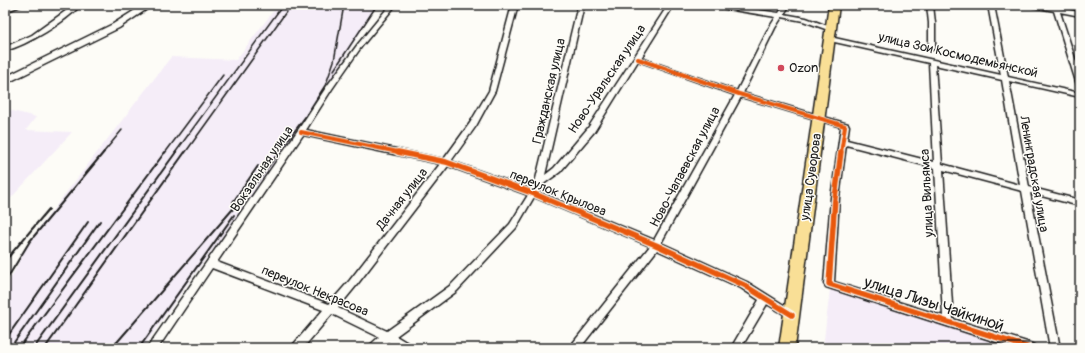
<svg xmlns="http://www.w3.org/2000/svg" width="1085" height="353" font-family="Pangolin,sans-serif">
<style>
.built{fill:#f5edf8}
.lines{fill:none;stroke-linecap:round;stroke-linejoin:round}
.minor-casing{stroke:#1c1c1c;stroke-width:3}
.secondary-casing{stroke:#1c1c1c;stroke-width:3}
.primary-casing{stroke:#1c1c1c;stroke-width:3}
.minor{fill:#fdfcf7;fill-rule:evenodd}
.secondary{fill:#fdfcf7;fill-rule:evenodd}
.primary{fill:#f9df96;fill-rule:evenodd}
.rail-far1{stroke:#1c1c1c;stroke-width:1.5}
.rail{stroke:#1c1c1c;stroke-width:2}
.cycleway-far1-casing{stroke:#fdfcf7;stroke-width:6}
.cycleway-casing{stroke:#fdfcf7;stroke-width:8}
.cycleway-far1{stroke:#e8590c;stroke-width:4}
.cycleway{stroke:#e8590c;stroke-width:5.5}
.poi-dot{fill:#d1495b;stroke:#fdfcf7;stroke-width:1.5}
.labels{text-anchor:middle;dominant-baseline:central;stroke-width:3;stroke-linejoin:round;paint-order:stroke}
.street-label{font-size:13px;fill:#1c1c1c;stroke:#fdfcf7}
.poi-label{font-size:13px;fill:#1c1c1c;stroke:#fdfcf7;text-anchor:start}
.near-street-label{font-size:16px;fill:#1c1c1c;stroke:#fdfcf7}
</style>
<rect width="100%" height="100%" fill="#fdfcf7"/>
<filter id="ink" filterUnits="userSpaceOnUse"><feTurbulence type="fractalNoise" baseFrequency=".025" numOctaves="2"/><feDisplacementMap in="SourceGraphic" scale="8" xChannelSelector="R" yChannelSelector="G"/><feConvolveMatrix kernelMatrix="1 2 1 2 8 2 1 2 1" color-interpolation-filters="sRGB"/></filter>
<g filter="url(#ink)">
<path class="built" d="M278,5H377L287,152L193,276L143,348H5V290L31,238L171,57L236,60Z
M5,109L36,117L26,130L72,132L11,198L5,196Z
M830,289L1012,348H823Z"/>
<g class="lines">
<defs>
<path id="minor" d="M14,5H23L5,12V8Z
M74,5H81C64,23 29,44 5,51V47L32,35Z
M390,5H396L362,46L332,89L306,130L444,159L470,123L489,91L512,5H518L495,91L476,126L451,161L531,189L535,183L578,5H584L545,175L554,168L588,128L668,5H674L641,58L737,91L769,28L776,17L714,7L711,5H725L779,13L784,5H790L784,14L806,18L833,28L834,29L831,31L803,21L782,17L775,28L743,93L848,124L849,126L847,140L934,162L929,63L830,41L827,39L830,37L1001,75L988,5H994L1008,77L1080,93V97L1009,81L1029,187L1080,200V206L1030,193L1060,348H1050L1022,191L943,170L953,319L1030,343L1034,345L1035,348H1015L826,287L824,284L831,198L841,127L741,97L661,243L747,282L795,312L797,315L795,318L792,319L767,304L741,348H731L759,300L741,288L657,250L580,348H569L650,246L534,197L516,228L457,291L396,336L411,345L412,348H398L388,342L381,348H369L370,345L379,337L332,314L303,348H292L293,345L323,310L212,268L158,348H147L298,130L327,86L358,44ZM638,61L735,95L654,240L538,192L542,185L560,172L594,132ZM935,65L1002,80L1020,185L942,164ZM303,135L440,164L350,280L329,304L217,262ZM846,145L935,168L943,316L834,282L839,198ZM448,166L528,195L510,224L451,285L387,331L338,308L356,286Z
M927,5H933L935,23V48L932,50L929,48V23Z
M1030,5H1042L1053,7L1052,5H1058L1059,8L1080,12V16L1060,12L1080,74V87L1077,85L1054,11L1033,7Z"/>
<path id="secondary" d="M143,5H153L119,28L5,84V77L113,24Z"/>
<path id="primary" d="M829,5H839L795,348H779Z"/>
</defs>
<use href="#minor" class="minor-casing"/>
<use href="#secondary" class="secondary-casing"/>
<use href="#primary" class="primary-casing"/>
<use href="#minor" class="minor"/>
<use href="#secondary" class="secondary"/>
<use href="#primary" class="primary"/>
<path class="rail-far1" d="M334,70L377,5
M103,153L122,130
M165,153L223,75
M175,153L283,5
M185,153L291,5
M278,153L305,117L326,84L334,61L344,5"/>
<path class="rail" d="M233,202L258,166
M5,261L49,209
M5,282L30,241L104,152
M5,340L88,222
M10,348L100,221
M19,348L165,152
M34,348L176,152
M45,348L185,152
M112,348L259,179L279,152
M139,348L234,215"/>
<defs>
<path id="cycleway-far1" d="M638,59L739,94L845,126L841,153
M301,132L403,153"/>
<path id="cycleway" d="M398,152L446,162L532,193L656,245L744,285L792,315
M841,152L835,198L829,284L1030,348"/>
</defs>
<use href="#cycleway-far1" class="cycleway-far1-casing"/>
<use href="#cycleway" class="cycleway-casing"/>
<use href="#cycleway-far1" class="cycleway-far1"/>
<use href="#cycleway" class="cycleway"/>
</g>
</g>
<circle class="poi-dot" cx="781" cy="68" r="4"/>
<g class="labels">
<g class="street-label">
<text transform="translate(958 55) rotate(13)">улица Зои Космодемьянской</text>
<text transform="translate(607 79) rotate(-56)">Ново-Уральская улица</text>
<text transform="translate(549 91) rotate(-77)">Гражданская улица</text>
<text transform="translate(685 167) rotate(-62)">Ново-Чапаевская улица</text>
<text transform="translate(262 169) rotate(-56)">Вокзальная улица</text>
<text transform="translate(1034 174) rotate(80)">Ленинградская улица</text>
<text transform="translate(811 177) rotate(-82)">улица Суворова</text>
<text transform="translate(558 193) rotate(22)">переулок Крылова</text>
<text transform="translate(927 193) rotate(-93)">улица Вильямса</text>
<text transform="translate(402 199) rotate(-52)">Дачная улица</text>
<text transform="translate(315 291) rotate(22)">переулок Некрасова</text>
</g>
<g class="poi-label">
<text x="789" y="68">Ozon</text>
</g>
<g class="near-street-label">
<text transform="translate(934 304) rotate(18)">улица Лизы Чайкиной</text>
</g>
</g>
<rect width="1085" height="353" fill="none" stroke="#fdfcf7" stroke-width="20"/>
<rect x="10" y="10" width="1065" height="333" fill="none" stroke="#1c1c1c" stroke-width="1.5" filter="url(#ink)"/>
</svg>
